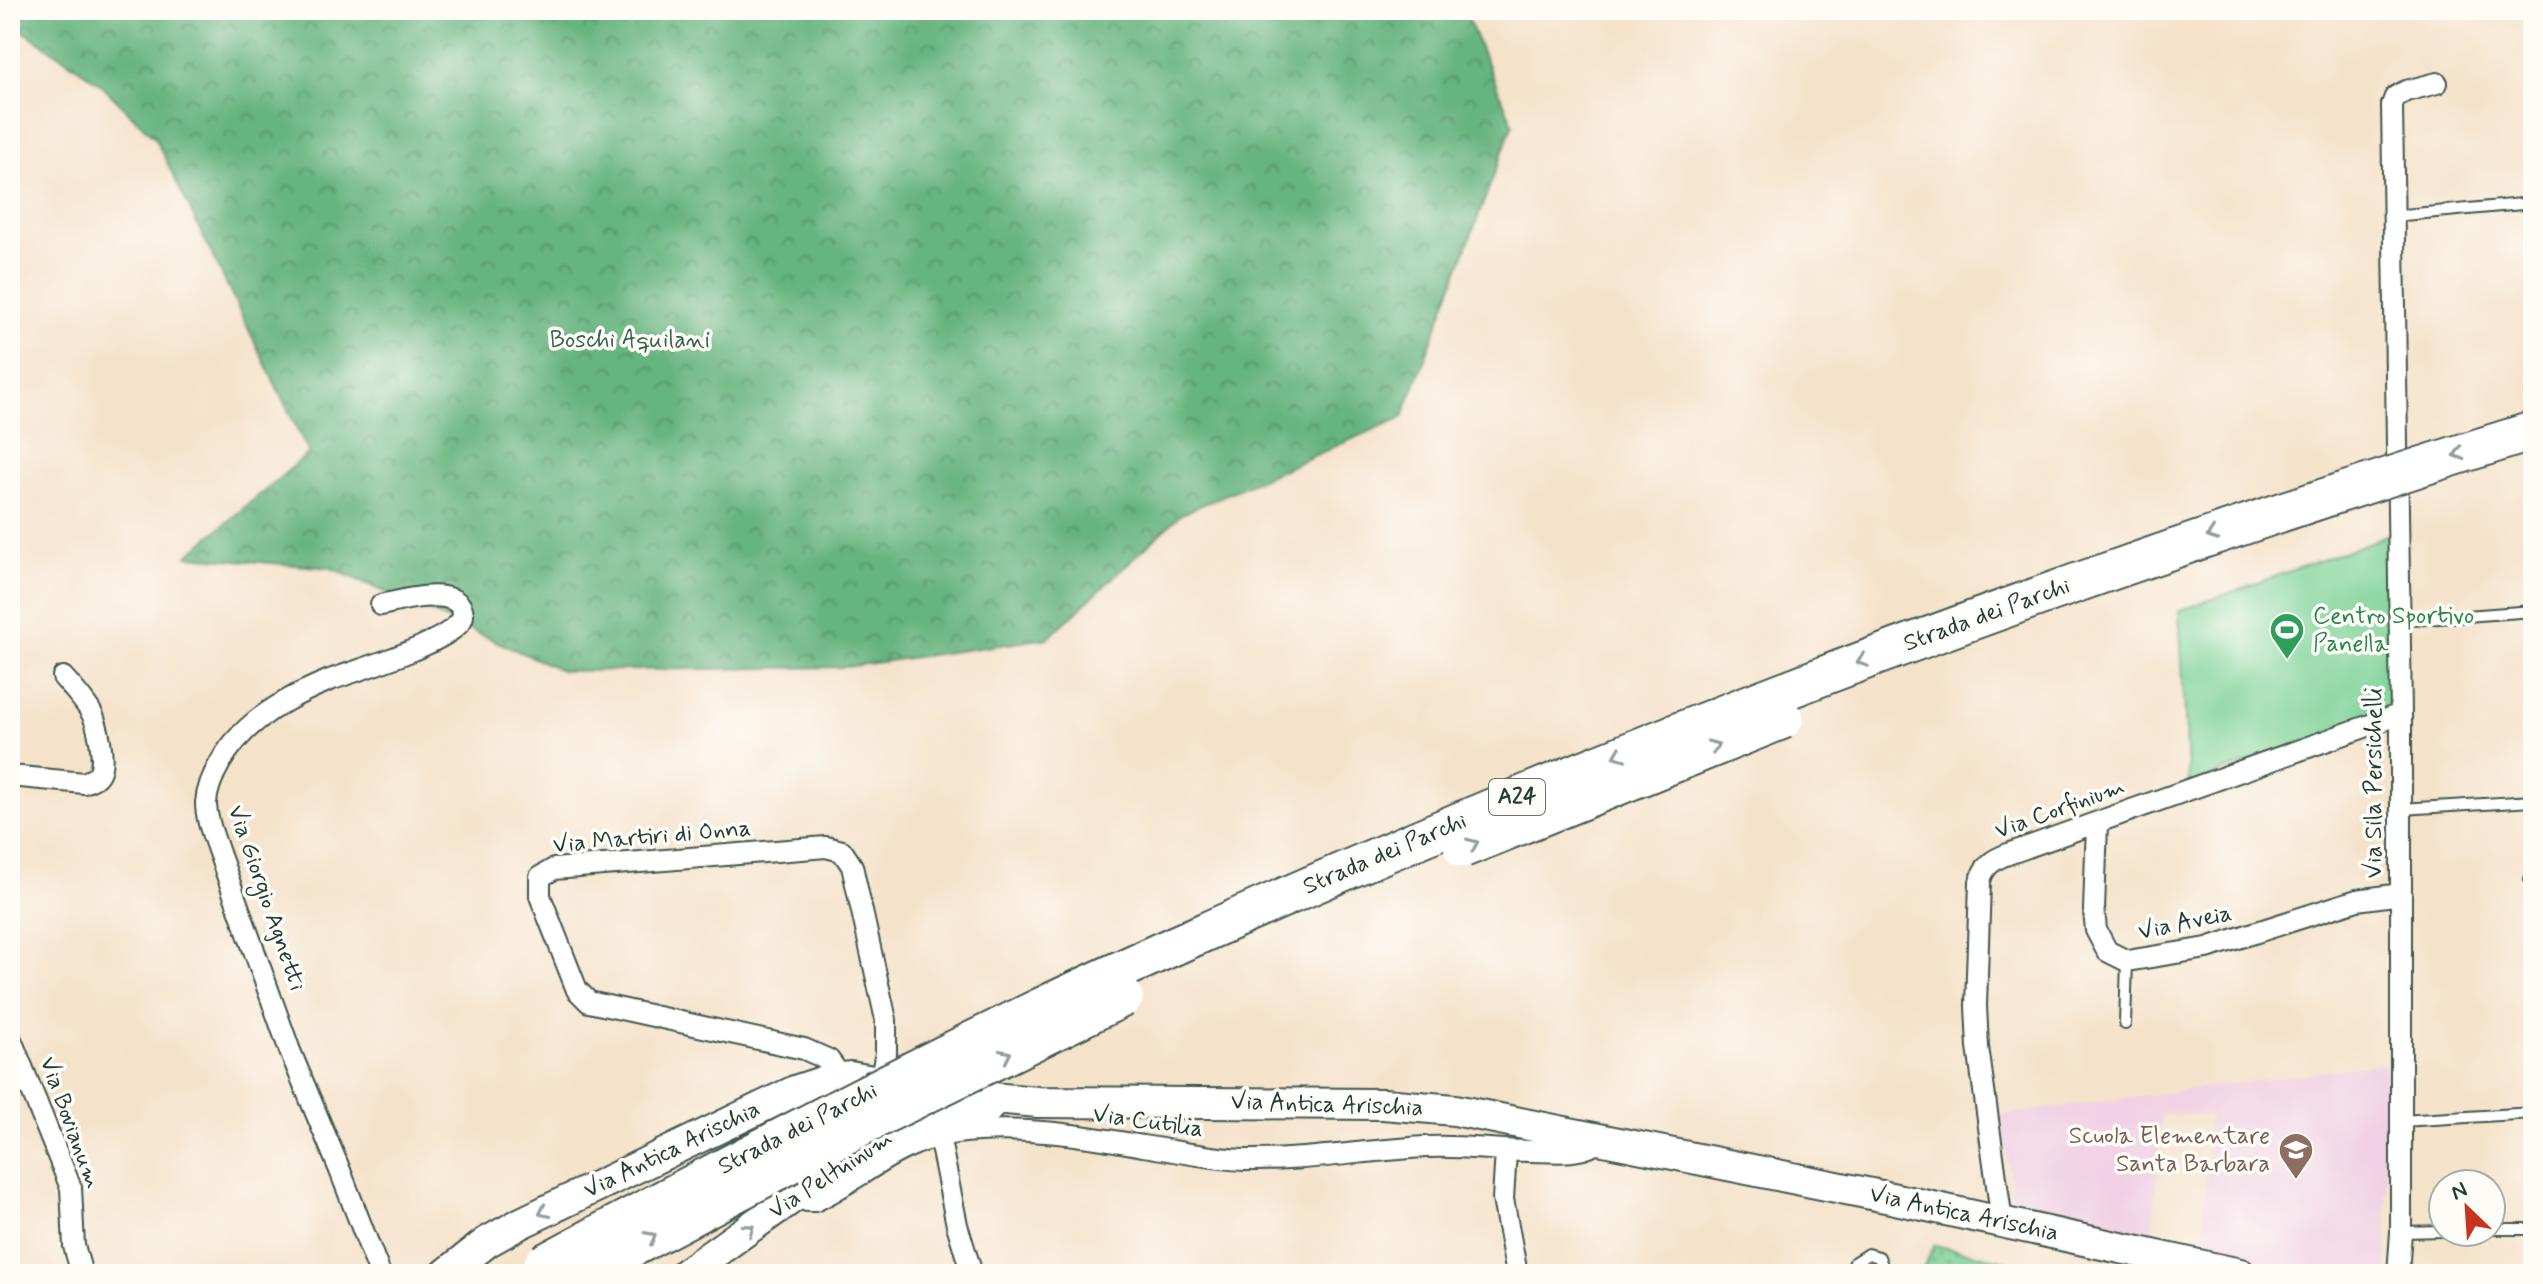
<svg xmlns="http://www.w3.org/2000/svg" width="2543" height="1284" font-family="Mynerve,sans-serif">
<style>
.built{fill:#f1d0e3}
.green{fill:url(#green-dots);stroke:#4e8864;stroke-width:2}
.forest{fill:url(#forest-crowns);stroke:#427859;stroke-width:2}
.pitch{fill:#7dd295;stroke:#4e8864;stroke-width:2}
.lines{fill:none;stroke-linecap:round;stroke-linejoin:round}
.service-casing{stroke:#3f564a;stroke-width:14}
.minor-casing{stroke:#3f564a;stroke-width:24}
.secondary-casing{stroke:#3f564a;stroke-width:34}
.service{stroke:#fff;stroke-width:10}
.minor{stroke:#fff;stroke-width:20}
.secondary{stroke:#fff;stroke-width:30}
.motorway-bridge-casing{stroke:#3f564a;stroke-width:42;stroke-linecap:butt}
.motorway-bridge{stroke:#fff;stroke-width:38}
.oneway{stroke:#8f9e9a}
.labels{text-anchor:middle;dominant-baseline:central;stroke-width:7;stroke-linejoin:round;paint-order:stroke}
.shield{fill:#fdfcf7;stroke:#62766e;stroke-width:2}
.shield-label{font-size:22px;font-weight:bold;fill:#1f3d34}
.park-label{font-size:24px;fill:#36624c;stroke:#fdfcf7}
.street-label{font-size:24px;fill:#1f3d34;stroke:#fdfcf7}
.leisure-label{font-size:24px;fill:#27864d;stroke:#fdfcf7;text-anchor:start}
.education-label{font-size:24px;fill:#785e54;stroke:#fdfcf7;text-anchor:end}
</style>
<defs>
<pattern id="green-dots" width="8" height="8" patternUnits="userSpaceOnUse" patternTransform="scale(2)"><rect width="8" height="8" fill="#7dd295"/><path d="M2 2h.1M6 6h.1" fill="none" stroke="#66ac7a" stroke-width="1.8" stroke-linecap="round"/></pattern>
<pattern id="forest-crowns" width="20" height="18" patternUnits="userSpaceOnUse" patternTransform="scale(2)"><rect width="20" height="18" fill="#66b47e"/><path d="M2 6a3 3 0 1 1 6 0M12 15a3 3 0 1 1 6 0" fill="none" stroke="#539468"/></pattern>
</defs>
<rect width="100%" height="100%" fill="#fdfcf7"/>
<filter id="ink" filterUnits="userSpaceOnUse"><feTurbulence type="fractalNoise" baseFrequency=".0125" numOctaves="2"/><feDisplacementMap in="SourceGraphic" scale="16" xChannelSelector="R" yChannelSelector="G"/><feConvolveMatrix kernelMatrix="1 2 1 2 8 2 1 2 1" color-interpolation-filters="sRGB"/></filter>
<filter id="wash" filterUnits="userSpaceOnUse"><feTurbulence type="fractalNoise" baseFrequency=".006" numOctaves="4" result="noise"/><feDisplacementMap in="SourceGraphic" scale="32" xChannelSelector="R" yChannelSelector="G"/><feGaussianBlur stdDeviation="1.8" result="paint"/><feColorMatrix in="noise" values="0 0 0 0 0 0 0 0 0 0 0 0 0 0 0 0 0 1.4 0 .05"/><feComposite in="paint" operator="in"/></filter>
<g filter="url(#wash)">
<rect width="100%" height="100%" fill="#f5e2ca"/>
<path class="built" d="M2385,1063L2387,1274H2324L2202,1248L2209,1115L2162,1114L2152,1237L2014,1208L2001,1115Z"/>
<path class="green" d="M1935,1245L2063,1274H1920Z"/>
<path class="forest" d="M10,10H1464L1513,124L1403,417L1181,514L1048,638L846,667L563,671L331,568L187,556L309,453L155,138L98,82L10,22Z"/>
<path class="pitch" d="M2390,535L2393,712L2189,784L2179,611Z"/>
</g>
<g filter="url(#ink)">
<g class="lines">
<defs>
<path id="service" d="M2393,216L2533,203
M2399,621L2533,611
M2401,809L2533,801
M2530,879H2533
M2125,1024L2127,961
M2401,1121L2533,1113
M2491,1229H2533
M2401,1232L2443,1231
M1851,1274L1855,1262L1868,1254L1879,1257L1885,1274"/>
<path id="minor" d="M10,776L84,783C90,780 96,779 99,773C106,761 98,724 91,712C83,699 73,688 63,677
M2097,823L2094,910L2096,930L2107,951L2127,961L2207,948L2357,900L2401,894
M10,1037L71,1188L74,1246L82,1274
M842,1078L829,1060L804,1049L589,1002L577,990L540,896V877L554,869L826,847L842,851L852,866L886,1020V1053L880,1082
M939,1136L957,1225L972,1274
M1506,1151L1503,1199L1517,1274
M797,1194L807,1201H815C865,1177 897,1141 956,1133C1016,1125 1083,1135 1143,1146C1177,1151 1211,1159 1245,1160C1306,1161 1366,1150 1427,1147C1462,1145 1495,1151 1530,1151C1551,1151 1584,1156 1600,1140
M2002,1222L1978,1047L1976,1006L1980,882C1983,866 1994,859 2008,854L2401,714
M380,1274L339,1168L290,1051L218,850C213,835 206,819 206,803C207,788 213,775 220,763C235,736 259,716 286,701C300,693 315,686 330,680C351,672 465,639 463,614C460,583 399,601 381,605
M2398,1274L2401,1232V714L2392,105L2395,97L2406,91L2437,83"/>
<path id="secondary" d="M446,1274L487,1242L521,1223L795,1091L828,1080L850,1077L948,1094L1038,1102L1383,1104L1455,1110L1891,1198L2240,1274
M685,1274C719,1250 752,1226 785,1203C849,1157 909,1117 988,1108"/>
</defs>
<use href="#service" class="service-casing"/>
<use href="#minor" class="minor-casing"/>
<use href="#secondary" class="secondary-casing"/>
<use href="#service" class="service"/>
<use href="#minor" class="minor"/>
<use href="#secondary" class="secondary"/>
<defs>
<path id="motorway-bridge" d="M1463,848L1784,719
M543,1264C706,1176 869,1091 1035,1010C1146,957 1259,908 1372,859C1751,695 2139,554 2533,431
M582,1274L883,1115L1124,997"/>
</defs>
<use href="#motorway-bridge" class="motorway-bridge-casing"/>
<use href="#motorway-bridge" class="motorway-bridge"/>
</g>
<defs><path id="oneway-chevron" d="M-2-3.5L2.5 0L-2 3.5" fill="none" stroke-width="1.6" stroke-linecap="round" stroke-linejoin="round" transform="scale(2)"/></defs>
<g class="oneway">
<use href="#oneway-chevron" transform="translate(2459 454) rotate(163)"/>
<use href="#oneway-chevron" transform="translate(2212 535) rotate(161)"/>
<use href="#oneway-chevron" transform="translate(1862 661) rotate(160)"/>
<use href="#oneway-chevron" transform="translate(1714 746) rotate(-22)"/>
<use href="#oneway-chevron" transform="translate(1619 755) rotate(158)"/>
<use href="#oneway-chevron" transform="translate(1473 844) rotate(-23)"/>
<use href="#oneway-chevron" transform="translate(1006 1055) rotate(-26)"/>
<use href="#oneway-chevron" transform="translate(544 1212) rotate(154)"/>
<use href="#oneway-chevron" transform="translate(749 1229) rotate(-36)"/>
<use href="#oneway-chevron" transform="translate(651 1237) rotate(-28)"/>
</g>
</g>
<defs>
<symbol id="stadium-pin" viewBox="-11 -11 22 30"><path d="M0 17L-7.5 6A9.5 9.5 0 1 1 7.5 6Z" fill="#2e9e5b" stroke="#fdfcf7"/><path d="M0-5a6.5 5 0 1 0 0 10a6.5 5 0 1 0 0-10ZM-3.5-1.8h7v3.6h-7Z" fill="#fff"/></symbol>
<symbol id="school-pin" viewBox="-11 -11 22 30"><path d="M0 17L-7.5 6A9.5 9.5 0 1 1 7.5 6Z" fill="#8d6e63" stroke="#fdfcf7"/><path d="M0-5L7-2L0 1L-7-2ZM-4 1L0 2.5L4 1V4Q0 6-4 4Z" fill="#fff"/></symbol>
</defs>
<g fill-rule="evenodd">
<use href="#stadium-pin" x="2267" y="610" width="40" height="54"/>
<use href="#school-pin" x="2276" y="1130" width="40" height="54"/>
</g>
<g class="labels">
<rect class="shield" x="1489" y="779" width="56" height="36" rx="6"/>
<g class="shield-label">
<text x="1517" y="797">A24</text>
</g>
<g class="park-label">
<text x="630" y="340">Boschi Aquilani</text>
</g>
<g class="street-label">
<text transform="translate(1987 615) rotate(-20)">Strada dei Parchi</text>
<text transform="translate(2374 783) rotate(-90)">Via Sila Persichelli</text>
<text transform="translate(2060 809) rotate(-20)">Via Corfinium</text>
<text transform="translate(652 837) rotate(-5)">Via Martiri di Onna</text>
<text transform="translate(1385 854) rotate(-23)">Strada dei Parchi</text>
<text transform="translate(266 898) rotate(71)">Via Giorgio Agnetti</text>
<text transform="translate(2185 923) rotate(-12)">Via Aveia</text>
<text transform="translate(1327 1105) rotate(2)">Via Antica Arischia</text>
<text transform="translate(1148 1122) rotate(8)">Via Cutilia</text>
<text transform="translate(70 1123) rotate(70)">Via Bovianum</text>
<text transform="translate(798 1129) rotate(-27)">Strada dei Parchi</text>
<text transform="translate(672 1150) rotate(-26)">Via Antica Arischia</text>
<text transform="translate(831 1175) rotate(-33)">Via Peltuinum</text>
<text transform="translate(1964 1214) rotate(12)">Via Antica Arischia</text>
</g>
<g class="leisure-label">
<text x="2313" y="616">Centro Sportivo<tspan x="2313" dy="28">Panella</tspan></text>
</g>
<g class="education-label">
<text x="2270" y="1136">Scuola Elementare<tspan x="2270" dy="28">Santa Barbara</tspan></text>
</g>
</g>
<rect width="2543" height="1284" fill="none" stroke="#fdfcf7" stroke-width="40"/>
<g transform="translate(2467 1208) rotate(335)"><circle r="38" fill="#fdfcf7" stroke="#a4b0a9" stroke-width="2"/>
<path d="M0-6L14 30L0 20L-14 30Z" fill="#c8321e"/>
<text y="-12" font-size="22" font-weight="bold" text-anchor="middle" fill="#1f3d34">N</text>
</g>
</svg>
